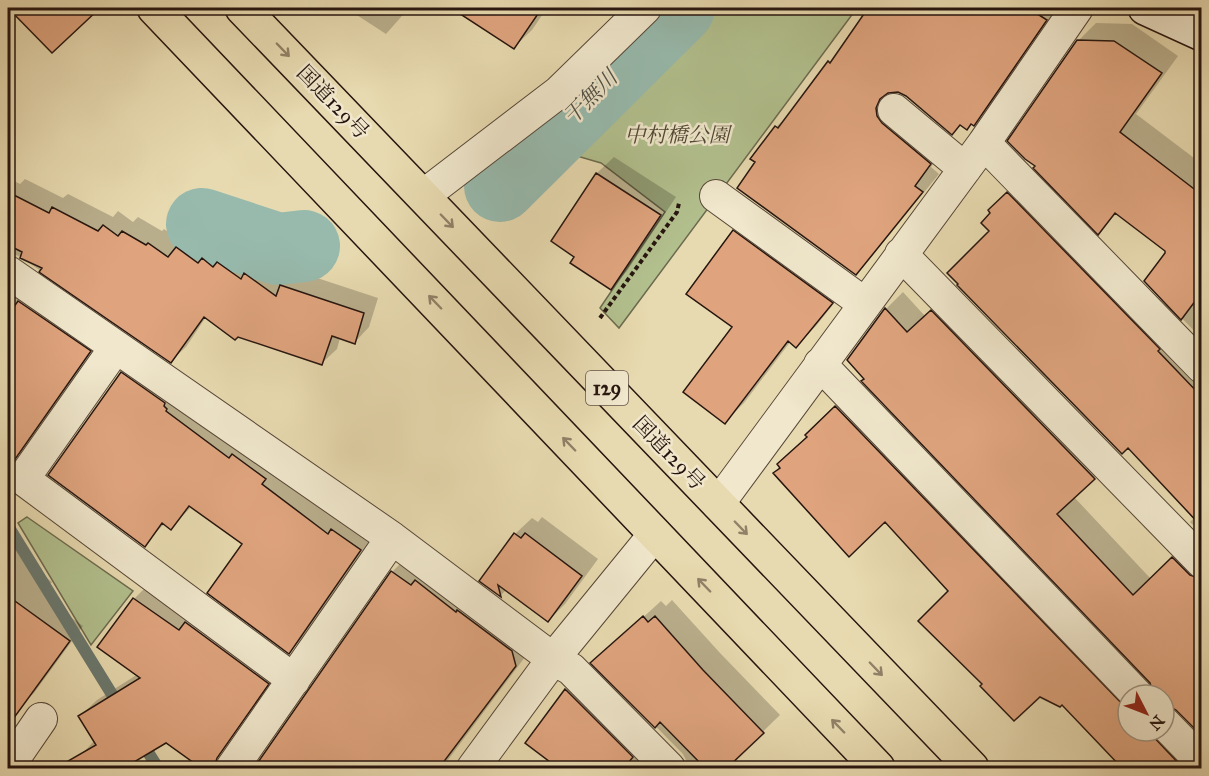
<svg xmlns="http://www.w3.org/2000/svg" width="1209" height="776" font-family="'IM FELL Great Primer','Noto Serif JP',serif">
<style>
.green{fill:#b2c08e;stroke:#6c6a4e;stroke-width:1.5}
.shadow{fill:#0003}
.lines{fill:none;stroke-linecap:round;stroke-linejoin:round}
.stream{stroke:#6a786e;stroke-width:12}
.river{stroke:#97baad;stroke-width:72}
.building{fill:#dfa47e;stroke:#26150f;stroke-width:1.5}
.street-casing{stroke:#564637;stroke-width:34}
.secondary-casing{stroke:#26150f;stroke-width:36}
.highway-casing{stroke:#26150f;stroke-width:36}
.path{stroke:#26150f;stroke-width:4;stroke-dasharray:4.5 3;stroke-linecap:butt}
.street{stroke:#f0e7cc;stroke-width:32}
.secondary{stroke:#f0e7cc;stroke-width:33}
.highway{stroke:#e8dab0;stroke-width:33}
.oneway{stroke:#918168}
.labels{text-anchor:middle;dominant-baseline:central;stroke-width:5;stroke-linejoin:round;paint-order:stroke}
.shield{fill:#f0e7cc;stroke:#635448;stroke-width:1.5}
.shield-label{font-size:20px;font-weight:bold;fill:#26150f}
.street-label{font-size:21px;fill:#26150f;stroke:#f0e7cc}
.park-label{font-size:21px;font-style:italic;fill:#504835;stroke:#f0e7cc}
.water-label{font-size:22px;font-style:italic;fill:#4e4f46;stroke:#f0e7cc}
</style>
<rect width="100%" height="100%" fill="#e8dab0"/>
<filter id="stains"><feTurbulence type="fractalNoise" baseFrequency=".00333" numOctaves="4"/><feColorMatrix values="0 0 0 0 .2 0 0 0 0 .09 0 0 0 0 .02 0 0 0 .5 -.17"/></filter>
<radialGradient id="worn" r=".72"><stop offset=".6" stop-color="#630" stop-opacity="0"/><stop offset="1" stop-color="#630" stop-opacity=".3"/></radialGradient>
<path class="green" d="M711,8H857L619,328L600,308L665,212L601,163L563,152Z
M27,517L133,591L91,645L18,523Z"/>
<path class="shadow" d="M10,8H92L94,10L52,51Z
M346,8H409L386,34Z
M454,8H547L532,30L514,47Z
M870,8H1059L991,107L967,128L962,124L952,133L906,95L893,91L894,98L947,146L931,167L939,174L873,255L855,273L757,161L776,127L794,110L838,53Z
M1096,23L1132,24L1178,56L1136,114L1202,164V339L1146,281L1167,254L1166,250L1117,213L1098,232L1078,41Z
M614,157L676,197L627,271L611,288L576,256L553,241L597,173Z
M1025,176L1202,358V534L1190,522L1195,517L991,231L1007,193Z
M8,178L20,184L25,179L63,198L68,194L113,217L118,211L133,222L138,217L162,231L164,229L183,242L191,234L213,249L217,245L228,252L232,248L255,264L259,260L288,279L296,271L378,298L369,327L355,342L340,338L337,349L322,363L206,317L186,347L171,361L19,256L8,253Z
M754,212L851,282L816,326L796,346L791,341L744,403L725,422L734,327V231Z
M8,266L104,336L25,449L10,463L8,461Z
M903,292L925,316L949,294L1112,461L1074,497L1151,579L1190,541L1202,553V734L1177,709L1164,704V695H1156V691L886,309Z
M139,355L378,532L306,635L289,652L244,544L192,506L171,528L165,523L144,545L122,373Z
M853,390L1128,695V731H1164L1202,768H1108L1116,761L1062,703L1040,695L984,683L950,591L886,520L781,467L824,418Z
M542,517L598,559L565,604L548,621L507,589L501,595L481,581L515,534L532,518L538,522Z
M8,521L31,562L42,569L39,572L52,582L44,592L53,599L51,603L83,626L34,693L19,707L8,724Z
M408,556L531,649L442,768H255L392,572Z
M151,582L284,666L272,684L256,700L166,741L135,760L140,768H70L81,761L79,757L95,740L80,716L97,700L138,674L134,599Z
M672,600L720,653L780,715L735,759L744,768H688V764L683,754L593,663L661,601L666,606Z
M583,673L681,768H547L552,762L527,743L566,690Z"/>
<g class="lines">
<path class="stream" d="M8,526L121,709
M141,741L158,768"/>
<path class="river" d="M500,186L679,8
M202,224L278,249L304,246"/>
</g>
<path class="building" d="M8,8H100L52,53Z
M451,8H542L514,49Z
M868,8H1028L1047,20L974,126L971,124L967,130L960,125L952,135L906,96L898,92L888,93L880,99L876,108L877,116L882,123L931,164L915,186L923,192L856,275L737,188L755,162L750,159L775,126L778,128L828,61L830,63Z
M1077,40L1114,41L1162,73L1120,132L1202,195V292L1181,320L1144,281L1165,253V251L1115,213L1098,235L1033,168L1035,166L1025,159L1007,141Z
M596,173L661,215L611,290L570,263L574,257L551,241Z
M8,192L49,213L52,207L98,231L103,225L118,236L122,231L146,245L148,243L168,257L176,247L198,263L202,258L213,267L217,262L241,279L244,273L276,296L280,285L364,313L355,344L332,336L322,365L238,337L235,340L204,317L171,363L39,272L42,268L20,258L22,252L8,245Z
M1007,192L1160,349L1158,351L1202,397V527L1128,448L1122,454L957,285L958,284L947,273L989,231L981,223L990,213L988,210Z
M733,230L833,303L796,348L788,341L725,424L683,392L732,327L686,294Z
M18,301L91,351L11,465L8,463V315Z
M885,308L907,332L931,310L1095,479L1057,514L1133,595L1172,557L1190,575L1202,579V736L1176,710L1169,706H1164V695H1154L1150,683L861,381L864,379L847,360Z
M121,372L165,403L164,406L167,409L166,411L229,458L232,454L266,479L262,484L328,534L331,529L361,550L289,654L207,593L242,544L189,506L171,530L162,523L145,547L48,475Z
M835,406L1128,710V731H1148L1183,768H1122L1062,705L1060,707L1040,697L1014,721L980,686L982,684L918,621L948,591L885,522L849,557L773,473L780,468L777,464L807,437L805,435Z
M514,533L521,538L525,533L582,576L548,622L498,585L501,597L479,581Z
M391,571L411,585L415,580L456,612L457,610L512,651L516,666L439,768H254Z
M8,596L70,641L8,726Z
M133,598L179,630L185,622L269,684L217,758L214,768H201L166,743L124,768H56L96,745L78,716L140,678L97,647Z
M643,616L648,622L655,616L703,670L764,733L727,768H705L660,722L655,728L590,663Z
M565,689L633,757L624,768H558L525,743Z"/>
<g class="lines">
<defs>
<path id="street" d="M894,110L965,169
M984,143L1202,367
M423,196L559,92L645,8
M716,196L865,304
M901,254L1202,562
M8,272L392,538L553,659L571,669L669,768
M116,347L23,479L294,680
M820,364L1137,695
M718,504L984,143L1077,8
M1164,723L1202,762
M8,767L41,719
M232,768L392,538
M473,768L553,659L655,534"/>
<path id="secondary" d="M1145,8L1202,34"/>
<path id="highway" d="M154,8L878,768
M242,8L972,768"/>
</defs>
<use href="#street" class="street-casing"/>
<use href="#secondary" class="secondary-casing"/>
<use href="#highway" class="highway-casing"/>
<path class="path" d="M600,318L677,212L679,203"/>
<use href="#street" class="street"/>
<use href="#secondary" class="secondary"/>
<use href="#highway" class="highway"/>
</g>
<defs><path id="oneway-shaft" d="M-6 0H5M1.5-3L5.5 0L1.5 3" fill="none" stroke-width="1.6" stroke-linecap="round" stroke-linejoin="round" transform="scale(1.5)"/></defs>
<g class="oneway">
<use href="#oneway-shaft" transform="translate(283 50) rotate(46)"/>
<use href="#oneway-shaft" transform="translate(447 221) rotate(46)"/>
<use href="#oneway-shaft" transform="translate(435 302) rotate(-134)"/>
<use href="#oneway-shaft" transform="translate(569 444) rotate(-134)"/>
<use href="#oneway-shaft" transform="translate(741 528) rotate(46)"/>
<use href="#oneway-shaft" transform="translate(704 585) rotate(-134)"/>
<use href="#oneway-shaft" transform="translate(876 669) rotate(46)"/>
<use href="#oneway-shaft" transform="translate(838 726) rotate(-134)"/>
</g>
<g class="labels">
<rect class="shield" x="586" y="371" width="42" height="34" rx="4.5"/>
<g class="shield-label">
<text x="607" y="388">129</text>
</g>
<g class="street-label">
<text transform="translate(333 102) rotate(46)">国道129号</text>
<text transform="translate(669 453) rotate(46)">国道129号</text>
</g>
<g class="park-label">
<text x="677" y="135">中村橋公園</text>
</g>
<g class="water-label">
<text transform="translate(590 97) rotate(-45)">干無川</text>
</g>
</g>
<rect width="1209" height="776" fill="none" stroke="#e8dab0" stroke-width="30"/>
<rect x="9" y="9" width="1191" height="758" fill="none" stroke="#26150f" stroke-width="3"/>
<rect x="15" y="15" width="1179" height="746" fill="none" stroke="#26150f" stroke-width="1.5"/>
<g transform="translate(1146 713) rotate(132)"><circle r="28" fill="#f0e7cc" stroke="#9f9380" stroke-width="1.5"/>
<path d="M0-4.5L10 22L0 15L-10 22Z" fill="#8f2418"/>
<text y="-9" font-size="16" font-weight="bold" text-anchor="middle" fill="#26150f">N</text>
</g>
<rect width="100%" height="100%" filter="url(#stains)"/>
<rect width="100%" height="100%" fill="url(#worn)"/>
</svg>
